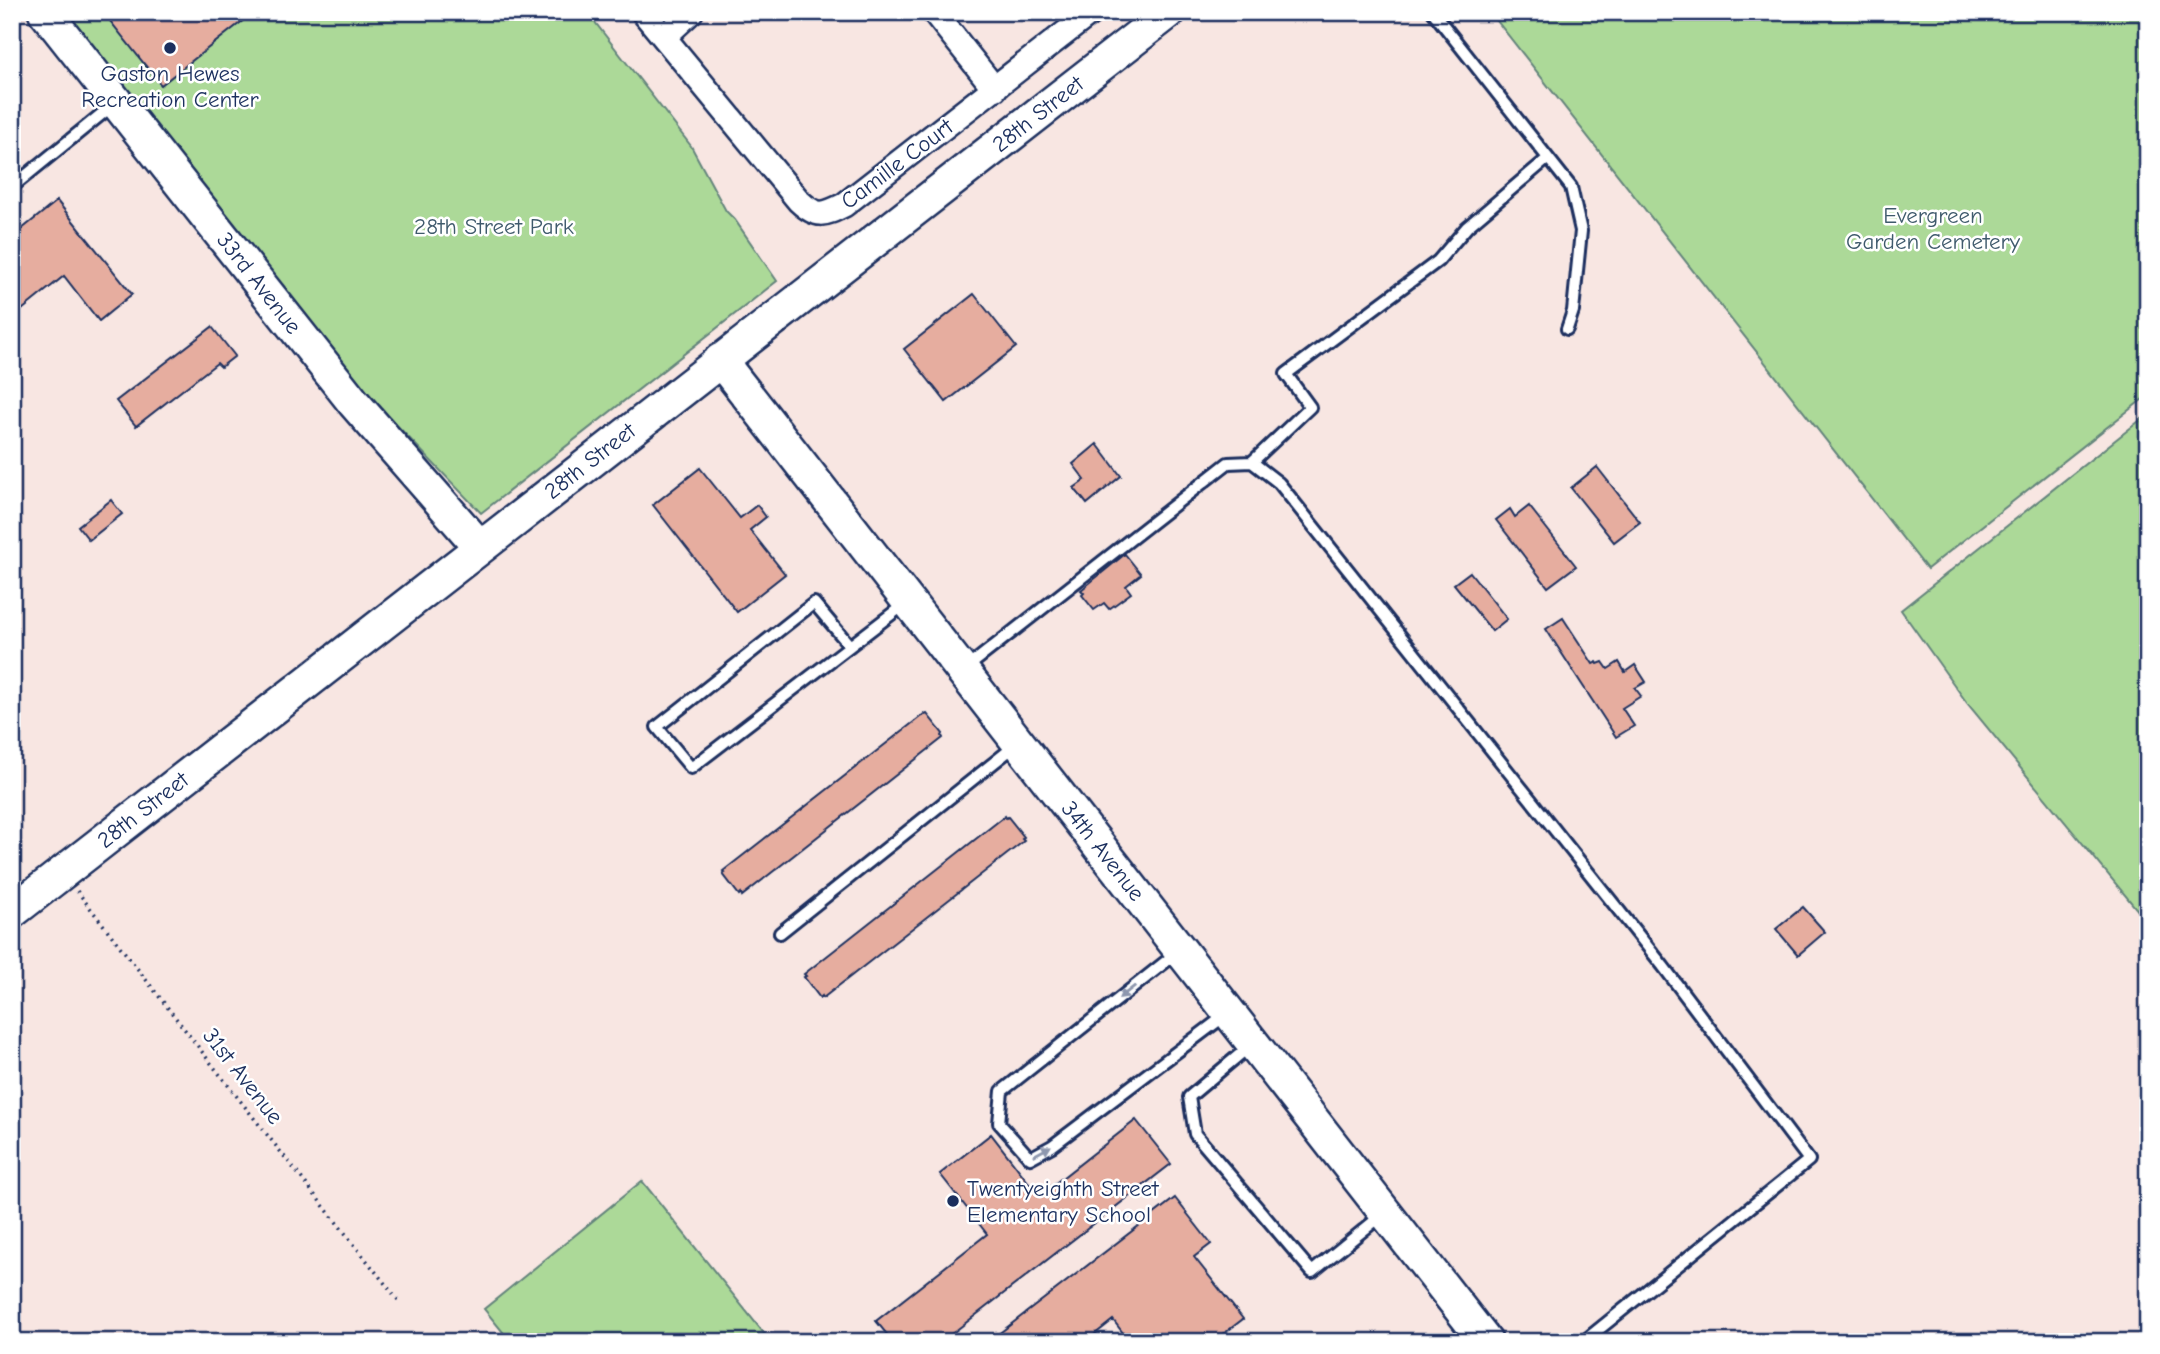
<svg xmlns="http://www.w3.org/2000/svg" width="2160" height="1354" font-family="'Comic Neue',sans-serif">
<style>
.green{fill:#acd998;stroke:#64847b;stroke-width:2}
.building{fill:#e6ad9f;stroke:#1b2f5e;stroke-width:2}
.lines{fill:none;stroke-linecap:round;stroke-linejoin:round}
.lane-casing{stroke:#1b2f5e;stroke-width:16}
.street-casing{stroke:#1b2f5e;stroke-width:28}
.secondary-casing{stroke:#1b2f5e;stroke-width:37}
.path{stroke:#1b2f5e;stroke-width:3.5;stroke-dasharray:2 5;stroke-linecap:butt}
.lane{stroke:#fff;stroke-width:10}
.street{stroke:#fff;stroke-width:23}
.secondary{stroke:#fff;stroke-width:32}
.oneway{fill:#8d97ae}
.poi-dot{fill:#1b2f5e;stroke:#fff;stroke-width:2.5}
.labels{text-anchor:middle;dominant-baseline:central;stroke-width:5;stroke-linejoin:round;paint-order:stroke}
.poi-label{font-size:23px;fill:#1b2f5e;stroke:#fff}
.street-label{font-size:23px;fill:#1b2f5e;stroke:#fff}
.park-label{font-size:23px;fill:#3f5a6c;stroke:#fff}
</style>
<rect width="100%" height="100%" fill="#f8e6e2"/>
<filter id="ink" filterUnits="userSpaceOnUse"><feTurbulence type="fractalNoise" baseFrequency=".0143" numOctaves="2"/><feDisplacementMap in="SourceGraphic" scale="14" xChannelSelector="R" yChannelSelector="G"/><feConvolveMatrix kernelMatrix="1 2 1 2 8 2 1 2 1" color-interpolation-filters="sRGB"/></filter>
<g filter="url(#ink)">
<path class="green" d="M59,12H587L691,146L726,211L735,220L777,281L481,513L365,392Z
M1490,12H2148V395L1927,569Z
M2148,414V923L1967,703L1901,610Z
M642,1181L771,1342H511L484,1309Z"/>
<path class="building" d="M103,12H254L161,85Z
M57,201L132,294L99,321L64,276L12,318V237Z
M974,294L1016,347L946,402L904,349Z
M212,327L235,356L221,367L217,363L136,426L116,401Z
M1097,444L1121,476L1087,504L1074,488L1085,480L1073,464Z
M1597,467L1640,522L1614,542L1571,488Z
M700,468L740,518L757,505L766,517L750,530L785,574L737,612L653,505Z
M111,500L122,514L89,540L78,526Z
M1529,506L1576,566L1548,587L1496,520L1510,509L1515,517Z
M1125,554L1141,574L1126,586L1131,593L1109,609L1104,603L1094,610L1082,595L1084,593L1081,590Z
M1470,572L1507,619L1492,631L1454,584Z
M1563,618L1593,664L1597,662L1598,664L1603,662L1608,669L1619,662L1625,672L1635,665L1646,682L1635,688L1641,696L1622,708L1634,726L1616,737L1546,629Z
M924,714L925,715L927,714L943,734L942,736L943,738L742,896L741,893L739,895L723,874L725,873L723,871Z
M1005,816L1006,818L1008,817L1024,837L1022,839L1024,841L823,998L822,996L820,998L804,977L806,976L804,974Z
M1803,907L1825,932L1798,955L1776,929Z
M1136,1120L1171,1164L941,1342H893L876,1321L987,1234L940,1174L991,1134L1039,1196Z
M1175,1198L1211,1244L1194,1257L1243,1319L1213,1342H1130L1113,1320L1085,1342H988Z"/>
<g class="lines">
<defs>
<path id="lane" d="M1433,12L1571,187L1581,231L1573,311L1567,329
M12,187L114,104
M1252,462L1310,407L1286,374L1438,261L1467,227L1547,159
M850,646L814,603L657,727L691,768L906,603
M965,669L1228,463L1252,462L1279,483L1663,966L1809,1160L1583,1342
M780,933L1016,745
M1178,952L1002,1091L999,1123L1030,1158L1052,1146L1227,1014
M1251,1045L1189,1097L1195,1134L1312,1272L1382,1215"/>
<path id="street" d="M643,12L799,201C817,218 824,215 844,205L1092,12
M934,12L995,89
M664,37L691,12"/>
<path id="secondary" d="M45,12L354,403L480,547
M720,360L1486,1342
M12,912L1169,12"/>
</defs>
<use href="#lane" class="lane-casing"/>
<use href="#street" class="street-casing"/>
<use href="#secondary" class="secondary-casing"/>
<path class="path" d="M77,891L238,1098L398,1300"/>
<use href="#lane" class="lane"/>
<use href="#street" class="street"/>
<use href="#secondary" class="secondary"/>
</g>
<defs><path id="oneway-solid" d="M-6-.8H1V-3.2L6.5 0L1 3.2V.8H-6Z" transform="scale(1.75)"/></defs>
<g class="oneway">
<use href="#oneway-solid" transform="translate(1127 992) rotate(142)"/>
<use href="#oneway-solid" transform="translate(1042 1151) rotate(-29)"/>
</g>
</g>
<g class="poi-dot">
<circle cx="170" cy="48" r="7"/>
<circle cx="953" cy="1201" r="7"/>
</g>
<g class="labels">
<g class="poi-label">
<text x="170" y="73">Gaston Hewes<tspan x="170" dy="26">Recreation Center</tspan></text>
<text x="967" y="1188" text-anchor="start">Twentyeighth Street<tspan x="967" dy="26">Elementary School</tspan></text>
</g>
<g class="street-label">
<text transform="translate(1038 114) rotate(-38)">28th Street</text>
<text transform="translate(897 164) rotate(-37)">Camille Court</text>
<text transform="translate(259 283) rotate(52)">33rd Avenue</text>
<text transform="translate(590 461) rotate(-38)">28th Street</text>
<text transform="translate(143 810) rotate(-38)">28th Street</text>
<text transform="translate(1103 851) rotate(52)">34th Avenue</text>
<text transform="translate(243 1076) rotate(52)">31st Avenue</text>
</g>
<g class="park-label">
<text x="1933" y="215">Evergreen<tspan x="1933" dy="26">Garden Cemetery</tspan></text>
<text x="494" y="226">28th Street Park</text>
</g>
</g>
<rect width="2160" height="1354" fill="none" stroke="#fff" stroke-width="42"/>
<rect x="21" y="21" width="2118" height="1312" fill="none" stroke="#1b2f5e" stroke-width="2.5" filter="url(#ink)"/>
</svg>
